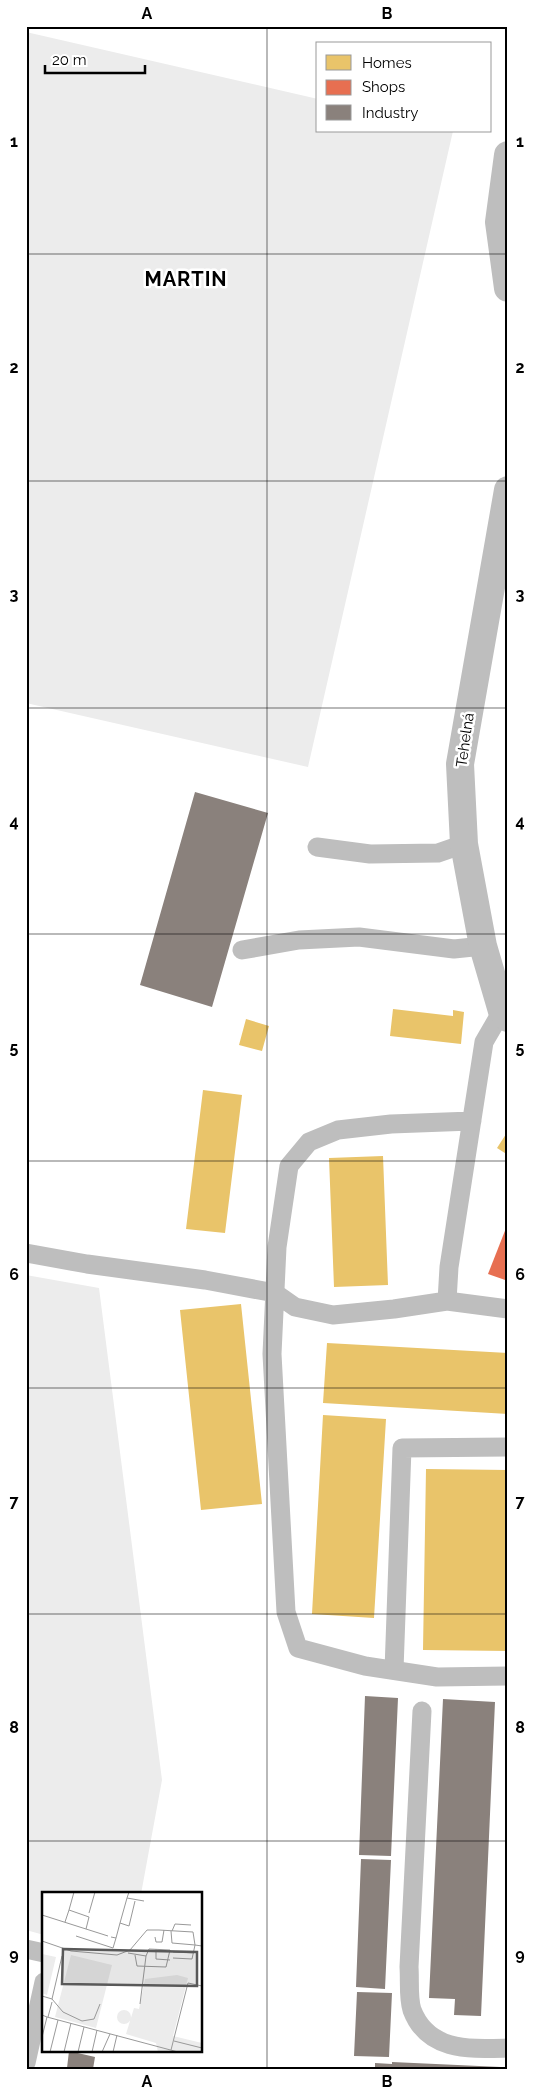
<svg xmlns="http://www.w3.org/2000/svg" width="534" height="2095" font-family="Raleway,sans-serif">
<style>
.green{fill:#ececec}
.homes{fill:#e9c46a}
.shops{fill:#e76f51}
.industry{fill:#8a817c}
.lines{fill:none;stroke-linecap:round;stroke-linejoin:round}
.lane{stroke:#bebebe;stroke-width:19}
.street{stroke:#bebebe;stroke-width:28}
.grid{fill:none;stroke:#000;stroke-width:1;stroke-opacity:0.55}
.labels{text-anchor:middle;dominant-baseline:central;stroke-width:5;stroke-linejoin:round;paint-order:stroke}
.street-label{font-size:15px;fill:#000;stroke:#fff}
.district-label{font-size:20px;font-weight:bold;letter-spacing:1px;fill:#000;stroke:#fff}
.inset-road{fill:none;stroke:#999;stroke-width:1}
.view{fill:#595959;fill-opacity:0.15;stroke:#595959;stroke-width:2.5}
.inset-edge{fill:none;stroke:#000;stroke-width:2.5}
.neatline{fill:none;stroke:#000;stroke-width:2}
.grid-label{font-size:16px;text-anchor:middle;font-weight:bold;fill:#000}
</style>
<rect width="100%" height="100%" fill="#fff"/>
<path class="green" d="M26,32L318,99V131H453L308,767L26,703Z
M26,1275L99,1288L162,1780L141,1894H44V1935L26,1930Z"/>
<path class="homes" d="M393,1009L453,1016V1010L464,1012L461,1044L390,1036Z
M246,1019L269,1026L262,1051L239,1045Z
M203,1090L242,1095L225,1233L186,1229Z
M508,1131V1155L497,1148Z
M383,1156L388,1285L334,1287L329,1158Z
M241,1304L262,1504L201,1510L180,1310Z
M327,1343L508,1353V1414L323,1403Z
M323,1415L386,1419L374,1618L312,1614Z
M426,1469L508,1470V1651L423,1650Z"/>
<path class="shops" d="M508,1223V1281L488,1274Z"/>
<path class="industry" d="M195,792L268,813L212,1007L140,985Z
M365,1696L398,1698L391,1856L359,1855Z
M443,1699L495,1702L481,2016L454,2015L455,1999L429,1998Z
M361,1859L391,1860L385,1989L356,1987Z
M357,1992L392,1993L389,2057L354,2056Z
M69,2051L95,2057L93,2069L67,2068Z
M392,2062L501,2067V2069H375V2063L392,2064Z"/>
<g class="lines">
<path class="lane" d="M317,847L370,854L438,853L464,844
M242,950L299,940L359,937L454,949L483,946
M502,1011L484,1042L449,1267L447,1301L508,1309
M472,1121L391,1124L338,1130L309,1142L289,1166L277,1247L272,1354L286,1612L298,1648L365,1666L437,1677L508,1676
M26,1253L87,1264L205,1280L275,1293L295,1307L333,1315L394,1309L447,1301
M394,1670L402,1448L508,1447
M422,1711L409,1967C410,1980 408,1998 412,2010C428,2052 470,2049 508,2048
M26,1949L44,1953
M26,2063L44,1982"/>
<path class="street" d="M508,155L499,222L508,288
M508,490L460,764L464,844L483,946L502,1011L508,1018"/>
</g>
<path class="grid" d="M267,26V2069M26,254H508M26,481H508M26,708H508M26,934H508M26,1161H508M26,1388H508M26,1614H508M26,1841H508"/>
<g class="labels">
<g class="street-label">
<text transform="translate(465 740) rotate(-82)">Tehelná</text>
</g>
<g class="district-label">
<text x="186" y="279">MARTIN</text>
</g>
</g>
<g transform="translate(42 1892)">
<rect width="160" height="160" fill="#fff"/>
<path d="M0,62L14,65L5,103L0,101ZM29,63L70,73L54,136L13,125ZM135,83L146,86L131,144L160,151V160H116L114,151L84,142L92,116L97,117L103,87ZM75 125a7 7 0 1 1 14 0a7 7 0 1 1-14 0Z" fill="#ececec"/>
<path class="inset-road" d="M87,0L85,6L102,9M85,6L78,31L87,34L93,9M27,18L32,0M47,21L53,0M0,23L66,44M23,30L27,18L47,25L44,37M130,39L133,32L149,33M34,44L71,56L74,46M69,45L74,46L78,31M113,45L114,50H120L122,38M0,49L29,59L75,63L88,58L105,38H117L151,40L153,53L130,51L129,39M114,57V67L128,68M131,60L152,61M86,61L104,64L107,57L128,58L124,75L95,74L93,63M131,66L150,67L153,53L160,54M0,104L10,107L21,120L40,129L52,127L58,112M10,107L20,64M98,112L104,64M0,123L5,125L0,145M5,125L136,160M6,125L10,110M132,149L160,156M129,158L146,91L160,94M8,160L16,128M22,160L29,131M36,160L42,135M50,160L55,138M60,160L68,142M71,160L75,143"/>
<path class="view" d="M21,57L155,60V94L20,92Z"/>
<rect width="160" height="160" class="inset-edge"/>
</g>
<rect width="534" height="2095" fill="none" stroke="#ffffff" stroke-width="55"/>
<rect x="316" y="42" width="175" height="90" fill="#ffffff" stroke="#999999"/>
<rect x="326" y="55" width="25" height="15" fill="#e9c46a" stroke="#999999"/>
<text x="362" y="68" font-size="15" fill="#000000">Homes</text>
<rect x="326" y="80" width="25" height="15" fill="#e76f51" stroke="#999999"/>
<text x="362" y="92" font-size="15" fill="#000000">Shops</text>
<rect x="326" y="105" width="25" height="15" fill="#8a817c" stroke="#999999"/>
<text x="362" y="118" font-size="15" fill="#000000">Industry</text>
<path d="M45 65v8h100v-8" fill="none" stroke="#000000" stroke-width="2.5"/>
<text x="52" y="65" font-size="15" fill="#000000" stroke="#ffffff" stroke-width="4" paint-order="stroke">20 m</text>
<rect x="28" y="28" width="478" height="2040" class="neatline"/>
<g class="grid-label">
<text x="147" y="19">A</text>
<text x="387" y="19">B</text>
<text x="14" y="147">1</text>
<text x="520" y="147">1</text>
<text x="14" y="373">2</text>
<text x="520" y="373">2</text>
<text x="14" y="600">3</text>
<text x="520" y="600">3</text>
<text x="14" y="827">4</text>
<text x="520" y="827">4</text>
<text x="14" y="1053">5</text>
<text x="520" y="1053">5</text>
<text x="14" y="1280">6</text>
<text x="520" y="1280">6</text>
<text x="14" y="1507">7</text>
<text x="520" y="1507">7</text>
<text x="14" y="1733">8</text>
<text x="520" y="1733">8</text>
<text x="14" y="1960">9</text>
<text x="520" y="1960">9</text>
<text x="147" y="2087">A</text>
<text x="387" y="2087">B</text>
</g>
</svg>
